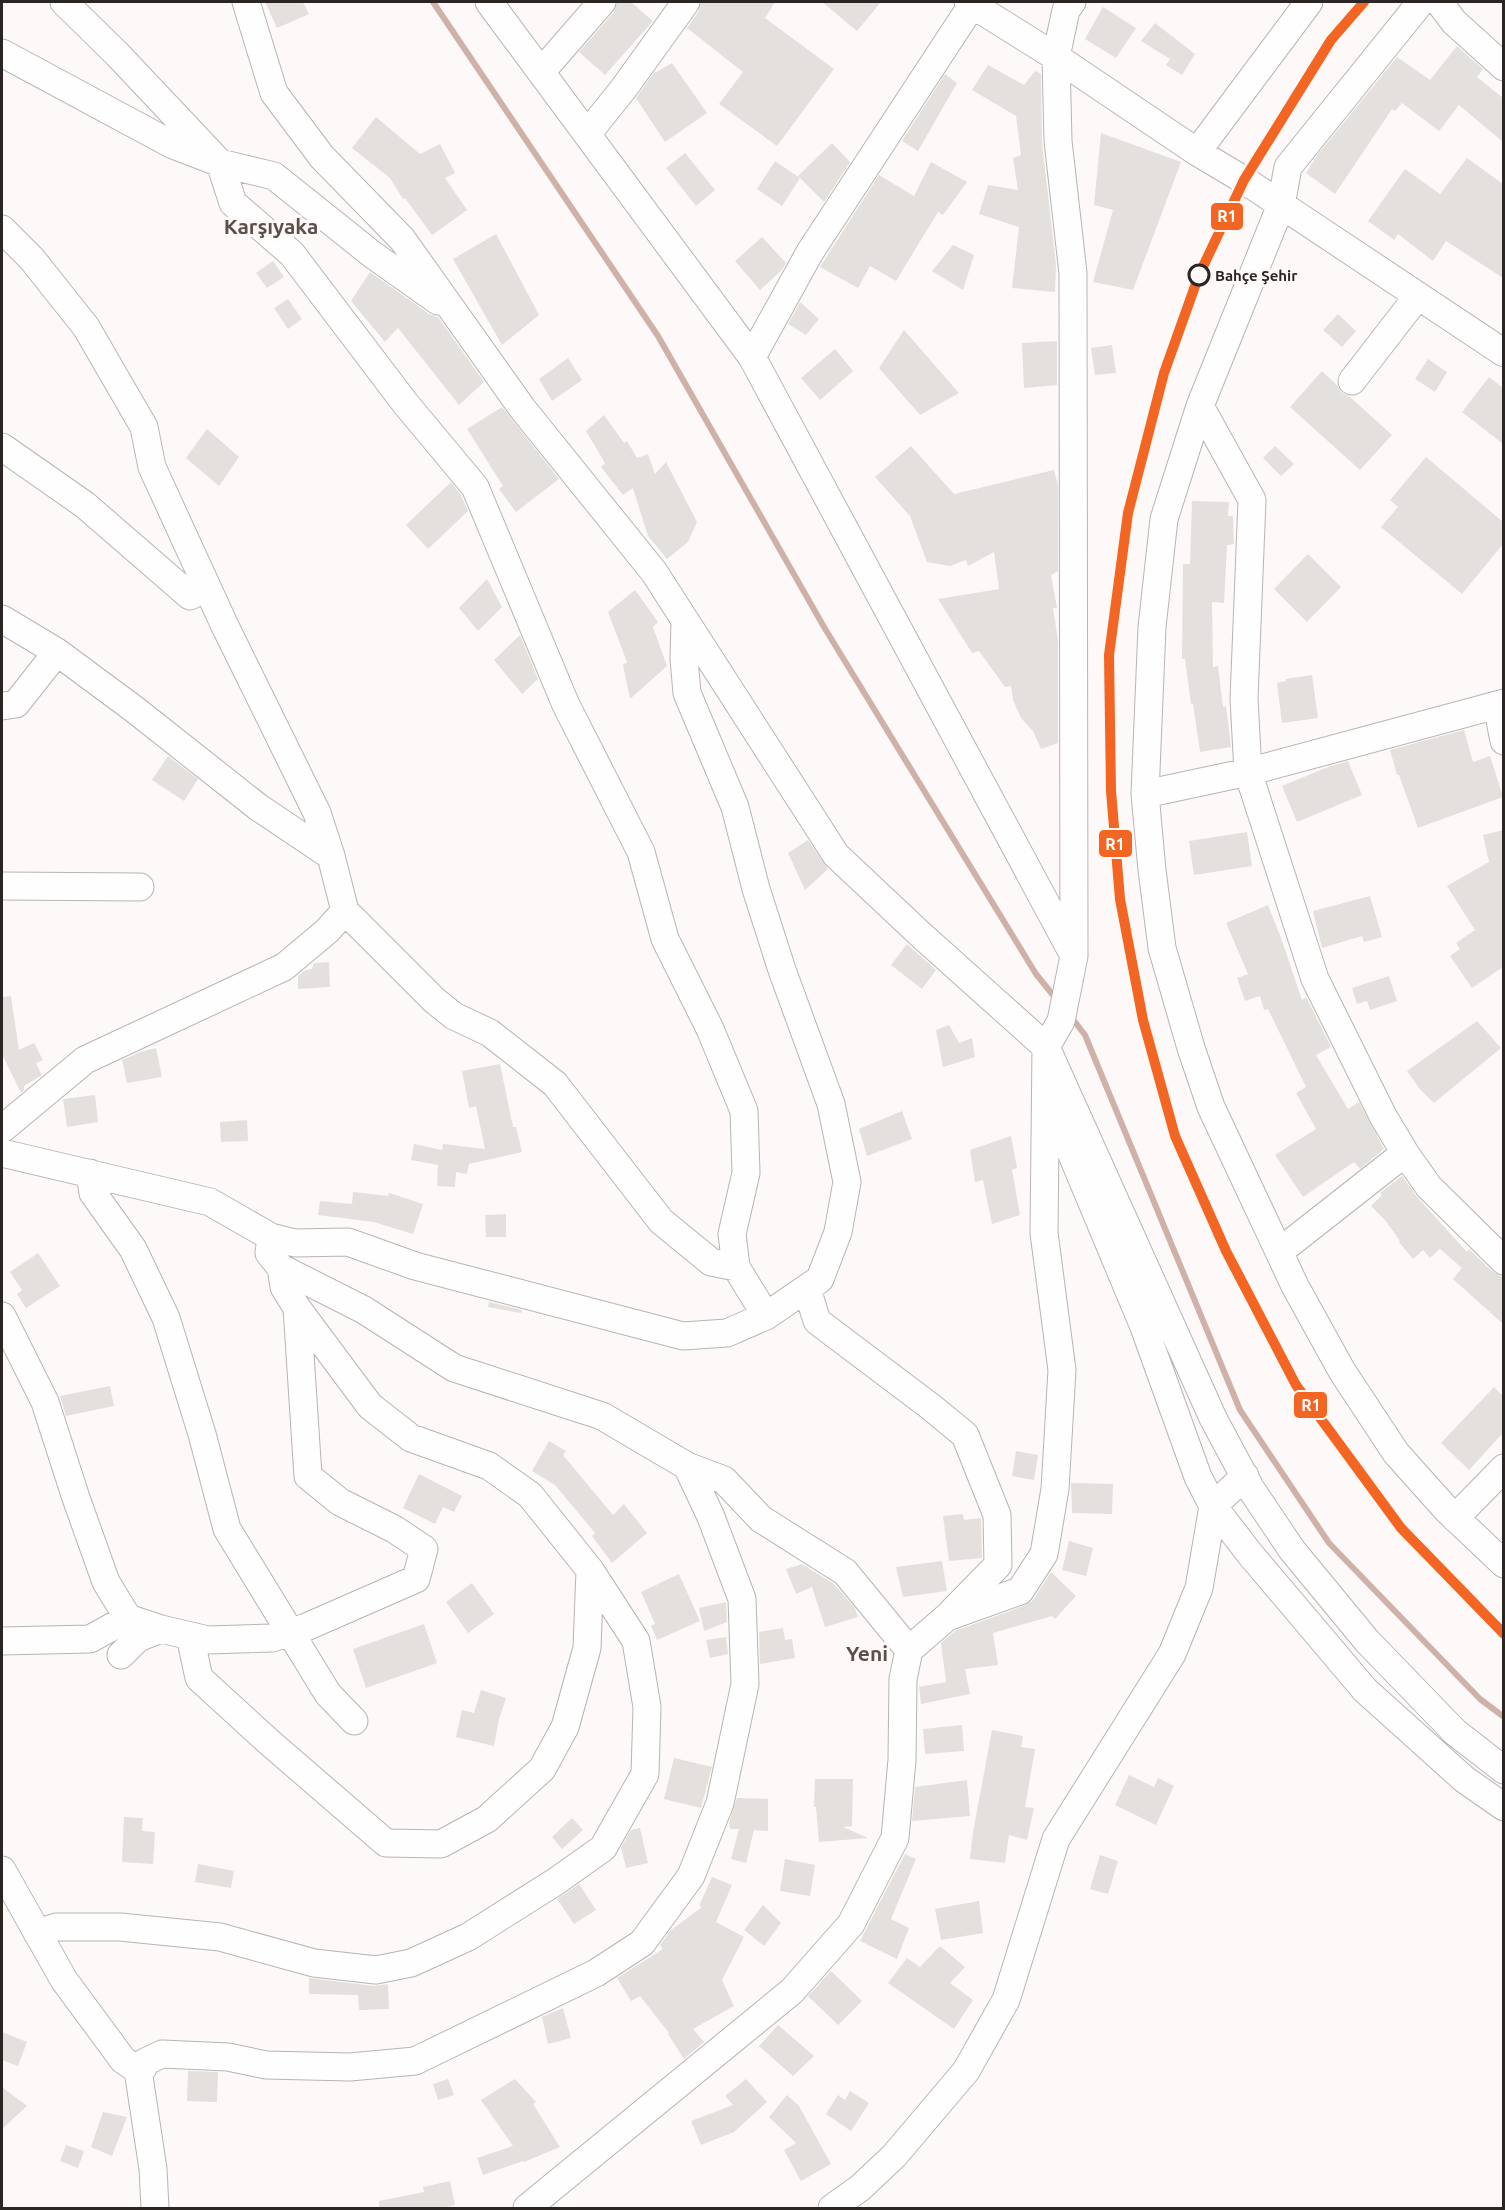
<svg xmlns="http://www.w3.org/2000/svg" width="1505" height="2210" font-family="Ubuntu,sans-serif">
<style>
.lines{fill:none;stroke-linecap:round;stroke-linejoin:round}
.stream{stroke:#cfb1a8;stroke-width:6}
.building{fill:#e4e0de}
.minor-casing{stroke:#b8b4b2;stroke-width:29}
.minor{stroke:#fffefe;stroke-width:27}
.rail-1-casing{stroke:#fef8f6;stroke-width:15}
.rail-1{stroke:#f26522;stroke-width:10}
.stop-dot{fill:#fef8f6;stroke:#2b2523;stroke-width:3}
.labels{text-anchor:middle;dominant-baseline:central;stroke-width:6;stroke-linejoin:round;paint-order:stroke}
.stop-label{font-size:15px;font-weight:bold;fill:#2b2523;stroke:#fef8f6;text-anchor:start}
.district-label{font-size:21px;font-weight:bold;fill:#5c4f4b;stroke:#fef8f6}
.line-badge{stroke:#fef8f6;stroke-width:2}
.badge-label{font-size:16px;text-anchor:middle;font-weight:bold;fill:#fff}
</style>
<rect width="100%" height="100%" fill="#fcf9f8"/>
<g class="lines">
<path class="stream" d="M433,2L658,336L824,627L1036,974L1057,1000
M1071,1017L1085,1035L1240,1410L1329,1543L1480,1699L1504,1717"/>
</g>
<path class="building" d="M265,2H303L309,14L277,28Z
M617,2H631L653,21L605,75L579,52L614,12Z
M701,2H775L765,18L834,69L777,146L719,104L743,72L687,28L699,11Z
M822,2H881L857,31Z
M1103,7L1136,28L1116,58L1085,39Z
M1155,23L1195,54L1182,75L1166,65L1170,59L1141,41Z
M1457,46L1483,69L1477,77L1503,98V142L1459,105L1439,131L1402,103L1395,111L1392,109L1335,194L1306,173L1319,153L1397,57L1430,80Z
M672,63L707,113L665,142L636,98L653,74Z
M988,65L1024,85L1035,71L1041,74L1042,143L1056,264L1055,292L1012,288L1019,227L979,214L988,185L1018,190L1013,158L1021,155L1016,116L972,90Z
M945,74L957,83L918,151L902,141Z
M376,117L420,154L440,144L455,173L445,178L467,210L432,235L405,198L403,199L390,178L352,148Z
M1101,133L1181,162L1133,290L1093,282L1113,210L1094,205Z
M832,143L850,162L824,202L798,176Z
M685,153L715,190L696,206L666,168Z
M1467,158L1503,184V278L1446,241L1433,261L1398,234L1394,240L1368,221L1405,169L1440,194Z
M775,161L800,178L782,206L757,189Z
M931,162L967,182L943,215L938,212L896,281L870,266L858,288L820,267L879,175L914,196Z
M496,234L539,315L502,345L453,259Z
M762,237L786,263L782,270L760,290L735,261Z
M953,245L974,255L963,290L932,271Z
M273,261L284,277L267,288L256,273Z
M370,272L429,314L438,317L484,382L459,405L398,328L385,342L351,301Z
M288,299L302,319L288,329L274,308Z
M800,302L819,319L806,335L788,324Z
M1338,314L1356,331L1342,347L1323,330Z
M904,330L959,393L920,415L879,368Z
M1057,341V385L1024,388L1022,343Z
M1112,345L1116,373L1095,375L1091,348Z
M835,349L853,371L820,400L801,378Z
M568,358L582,380L552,401L539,379Z
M1428,359L1447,372L1435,392L1415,379Z
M1322,371L1337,385L1342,393L1350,397L1392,435L1360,470L1290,407Z
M1489,377L1503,388V444L1462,412Z
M502,407L559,479L516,512L499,489L503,486L467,429Z
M604,415L624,443L627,441L637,458L648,454L655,474L666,462L697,522L688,542L667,559L648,536L633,488L623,495L601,467L605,463L586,431Z
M207,429L239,457L219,486L186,458Z
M911,446L954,494L1054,470L1058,485V571L1051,575L1057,608H1053L1058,640V743L1041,749L1033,731L1021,718L1013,700L1011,686L1005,687L979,651L972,653L938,599L999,589L994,552L968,566L966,560L950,566L927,562L910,516L875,477Z
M1275,446L1294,464L1281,476L1263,458Z
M1426,457L1503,522V544L1462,594L1381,527L1398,507L1390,500Z
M451,482L461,495L468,511L428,549L406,525Z
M1192,501L1229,502L1228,516H1233L1234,544L1227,545L1224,603L1212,602L1213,667L1218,666L1223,707L1226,706L1231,747L1200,752L1193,704H1191L1185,659H1182L1183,564H1190Z
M1308,554L1341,587L1307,622L1274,589Z
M487,579L502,607L478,631L459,608Z
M635,590L658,622L653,627L667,666L630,699L623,665L627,662L608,612Z
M520,635L538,679L522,694L494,660Z
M1312,675L1318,718L1282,723L1277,683L1286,681V679Z
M1464,730L1473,762L1490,756L1503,797L1418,828L1399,775H1397L1390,750Z
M168,756L198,779L184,801L152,780Z
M1348,761L1362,795L1297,822L1282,786L1328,767Z
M1503,830V967L1472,988L1450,956L1460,949L1456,943L1475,930L1447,886L1489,862L1483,835Z
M1247,832L1252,866L1194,875L1189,841Z
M808,840L828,869L805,890L788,853Z
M1370,896L1382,937L1364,942L1362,936L1322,948L1313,911Z
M1268,905L1281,938L1302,1000L1306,997L1331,1047L1316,1055L1348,1109L1359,1102L1384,1149L1360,1169L1354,1162L1303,1197L1275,1155L1316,1129L1296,1093L1306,1087L1268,1009L1264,1010L1260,996L1245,1001L1237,978L1248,974L1226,923Z
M907,944L936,970L922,989L891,965Z
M329,962L330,987L298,989V976L306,970L312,969L314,963Z
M1389,976L1397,1001L1370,1010L1367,1001L1357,1004L1352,988Z
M11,996L19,1050L34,1043L43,1060L36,1063L42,1075L24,1086V1090L21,1093L2,1054V997Z
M1477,1021L1501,1048L1434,1103L1419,1088L1407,1071Z
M949,1025L959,1043L972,1038L975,1057L943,1067L936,1030Z
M156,1048L162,1077L127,1083L122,1060L140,1052Z
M500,1064L513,1127H516L522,1152L469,1164L467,1174L456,1172L455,1187L437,1186L438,1165L411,1160L414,1144L442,1150L443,1144L485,1149L476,1106L469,1108L462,1071Z
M95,1095L98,1122L67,1127L63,1099Z
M902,1111L912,1139L867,1156L859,1129Z
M247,1120L248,1141L221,1142L220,1122Z
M1011,1136L1017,1168L1012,1170L1020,1215L992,1224L983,1180L975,1182L970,1150Z
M1402,1176L1418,1198L1467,1252L1469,1249L1493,1272L1503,1277V1324L1453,1279L1462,1268L1440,1249L1430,1258L1423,1250L1413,1259L1399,1242L1400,1241L1385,1220L1371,1206L1382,1195L1380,1193Z
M353,1192L388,1196L389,1193L423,1204L413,1234L374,1222L318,1215L320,1201L352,1204Z
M506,1214V1237H486L485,1215Z
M38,1253L60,1286L26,1308L17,1294L22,1290L10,1272Z
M489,1302L522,1310L521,1313L488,1307Z
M110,1386L114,1406L66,1416L60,1396Z
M1494,1387L1503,1396V1433L1469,1470L1441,1443Z
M549,1441L566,1451L563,1455L613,1515L624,1504L647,1533L612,1563L592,1536L595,1533L555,1485L532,1471Z
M1016,1451L1038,1455L1034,1480L1012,1476Z
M419,1474L462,1496L454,1512L443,1507L435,1524L403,1508Z
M1071,1483L1113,1484L1112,1514L1072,1513Z
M963,1514L964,1520L981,1518L982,1558L949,1561L943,1516Z
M1069,1541L1093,1548L1086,1576L1062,1570Z
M942,1561L947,1591L903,1597L896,1567Z
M802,1564L834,1584L855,1608L858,1617L825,1627L812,1587L796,1594L786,1569Z
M1051,1572L1076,1596L1055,1619L1052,1616L993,1633L998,1665L965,1669L970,1694L921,1704L919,1687L946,1682L941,1643L955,1631L1026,1605L1033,1600Z
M679,1574L700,1621L657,1640L651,1626L655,1624L641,1592Z
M472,1583L494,1614L468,1633L446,1602Z
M726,1602L727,1622L704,1631L699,1608Z
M424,1624L437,1663L366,1688L353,1649Z
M783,1628L785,1640L792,1639L795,1658L760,1664L759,1632Z
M726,1637L728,1654L710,1658L706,1640Z
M481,1690L506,1698L499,1719L494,1746L456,1737L462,1710L474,1713Z
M962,1725L964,1751L925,1754L923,1729Z
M992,1730L1023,1736L1021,1747L1035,1749L1025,1807L1034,1808L1027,1840L1009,1835L1005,1863L970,1859L973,1832Z
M674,1758L712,1767L701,1808L664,1799Z
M1129,1775L1154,1787L1158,1778L1174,1786L1156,1825L1115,1805Z
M815,1779H853L852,1826L843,1827L868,1838L819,1842L816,1807H814Z
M967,1780L970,1816L912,1821L915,1787Z
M737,1798L768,1799V1831L754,1830L746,1863L731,1859L739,1829H730L729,1822Z
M124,1817L143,1818L142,1831L155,1832L153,1864L122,1862Z
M572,1818L583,1830L562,1849L552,1837Z
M640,1828L648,1863L626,1868L621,1847L631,1830Z
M905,1854L916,1859L891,1919L909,1928L897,1959L860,1941Z
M1100,1855L1118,1861L1108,1894L1090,1889Z
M785,1859L815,1865L810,1896L780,1891Z
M198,1864L234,1871L231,1888L195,1882Z
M712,1877L732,1885L716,1922L744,1937L722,1980L734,2006L693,2029L704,2042L684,2059L668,2034L669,2033L640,1996L631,2001L617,1978L663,1949L660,1945L671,1930L702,1907L699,1906Z
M579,1884L596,1910L574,1924L557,1899Z
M979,1901L983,1933L941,1940L935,1909Z
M763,1905L781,1923L764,1946L744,1930Z
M940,1946L965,1967L950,1983L973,2000L954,2029L888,1983L907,1958L920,1967Z
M831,1971L862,2001L838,2025L808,1996Z
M309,1978L374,1986L388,1984L389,2009L359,2010L358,1995L309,1994Z
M563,2008L571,2038L548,2044L542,2017Z
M778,2025L814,2056L793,2076L759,2046Z
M2,2032L27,2042L18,2066L2,2060Z
M188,2071L218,2072L217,2102L187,2101Z
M448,2079L454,2095L438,2100L433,2084Z
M515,2079L536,2102L533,2104L560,2147L524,2162L523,2161L483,2175L477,2158L513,2146L481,2100Z
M746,2079L767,2102L734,2132L701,2145L691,2121L733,2105L725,2096Z
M2,2087L27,2106L2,2129Z
M850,2091L869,2103L851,2131L826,2114L838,2095L845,2100Z
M787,2095L799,2106L831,2164L801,2181L784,2150L796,2143L769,2117Z
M103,2112L127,2117L112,2156L91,2147Z
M66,2145L84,2151L78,2168L60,2161Z
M450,2181L455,2205L442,2208H379V2201L424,2192L423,2187Z"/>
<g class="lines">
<defs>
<path id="minor" d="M64,2L118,55L220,163L274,176L373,255L438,301
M246,2L274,93L322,157L402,239L522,408L654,572L836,855L920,934L1046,1047L1213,1418L1251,1489L1292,1550L1367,1641L1455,1732L1504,1770
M489,2L752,357L1072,952
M968,2L1056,57L1197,152L1244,180L1504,353
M1439,2L1454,22L1504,67
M2,53L173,145L220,163L233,203L292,254L405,403L475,487L566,705L641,852L665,939L710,1029L744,1111L746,1173L732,1234L736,1267L766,1316
M542,71L602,2
M588,133L624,88L686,2
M1197,152L1309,2
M2,229L32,259L86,327L144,427L152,467L224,624L317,813L331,856L345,911L327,931L284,967L85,1060L2,1129
M752,357L810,252L972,5
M1352,381L1417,297
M1200,406L1281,205L1288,167L1421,2
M2,447L85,505L190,596L207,587
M2,619L57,652L134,709L258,807L331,856
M1497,705L1504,741
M2,706L16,704L57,652
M1145,794L1248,772L1504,703
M2,886L140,887
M345,911L434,1000L454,1016L490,1033L555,1084L661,1221L711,1262L736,1267
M1054,1102L1057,1119L1144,1327L1198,1477L1213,1506L1250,1554L1365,1690L1464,1779L1504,1807
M2,1153L210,1202L271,1237L269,1253L281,1268L364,1310L454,1368L602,1416L687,1466L724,1480L761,1519L845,1572L909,1650
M90,1173L93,1193L133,1249L166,1318L202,1434L227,1529L328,1694L354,1721
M271,1237L295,1243L348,1242L415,1266L683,1336L727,1333L766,1316L820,1279L838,1232L847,1182L831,1104L782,970L756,889L735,807L687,693L684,659L685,621
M1279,1252L1405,1153
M1504,1261L1429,1187L1405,1153L1383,1116L1315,979L1248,772L1244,699L1252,500L1200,406L1164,519L1152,627L1145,794L1152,870L1162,948L1191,1048L1211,1107L1295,1286L1342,1371L1396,1453L1447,1510L1504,1564
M807,1289L817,1321L931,1407L965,1435L997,1515L998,1565L952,1612
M2,1316L45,1402L76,1498L106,1582L128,1618L161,1629
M1455,1518L1504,1468
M190,1636L199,1678L269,1742L386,1843L441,1844L487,1819L542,1769L565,1727L587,1648L590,1570
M2,1641L90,1639L128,1618
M121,1655L138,1638L161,1629L208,1640L272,1638L304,1628L416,1579L424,1549L394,1529L340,1502L308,1476L297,1308
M2,1870L64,1980L123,2060L138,2070L153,2169L155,2208
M37,1933L56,1927H120L220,1937L314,1963L376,1970L411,1963L468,1937L555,1882L603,1848L645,1774L647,1707L636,1641L590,1570L530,1495L489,1466L411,1438L370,1406L297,1308L284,1287L281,1268
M138,2070L143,2068L145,2062L162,2054L228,2057L266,2065L350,2067L415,2061L596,1973L642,1943L691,1876L720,1803L745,1684L742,1599L711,1517L687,1466
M527,2208L792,1991L851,1924L895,1838L902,1760L903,1679L909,1650L947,1617L1020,1591L1044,1554L1055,1489L1062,1370L1044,1233L1046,1047L1061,1021L1074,956L1073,273L1058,141L1056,57L1066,10L1072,2
M832,2208L860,2188L894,2156L966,2071L1006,2000L1056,1839L1172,1654L1199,1588L1213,1506L1245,1476"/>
</defs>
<use href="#minor" class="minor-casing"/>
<use href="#minor" class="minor"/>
<defs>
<path id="rail-1" d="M1364,2L1331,40L1244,180L1199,275L1164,373L1128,513L1109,655L1111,791L1120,899L1143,1020L1175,1136L1226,1251L1296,1385L1401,1528L1504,1634"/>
</defs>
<use href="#rail-1" class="rail-1-casing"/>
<use href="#rail-1" class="rail-1"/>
</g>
<circle class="stop-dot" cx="1199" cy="275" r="10"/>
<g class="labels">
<g class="stop-label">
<text x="1215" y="275">Bahçe Şehir</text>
</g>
<g class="district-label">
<text x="271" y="226">Karşıyaka</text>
<text x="867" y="1653">Yeni</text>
</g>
</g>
<g class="line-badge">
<rect x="1210" y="202" width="34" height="29" rx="6" fill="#f26522"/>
<rect x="1098" y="829" width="35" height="29" rx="6" fill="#f26522"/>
<rect x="1293" y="1391" width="35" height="28" rx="6" fill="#f26522"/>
</g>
<g class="badge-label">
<text x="1227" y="222">R1</text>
<text x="1115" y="850">R1</text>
<text x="1311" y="1411">R1</text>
</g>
<rect width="1505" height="2210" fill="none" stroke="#2b2523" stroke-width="6"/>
</svg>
